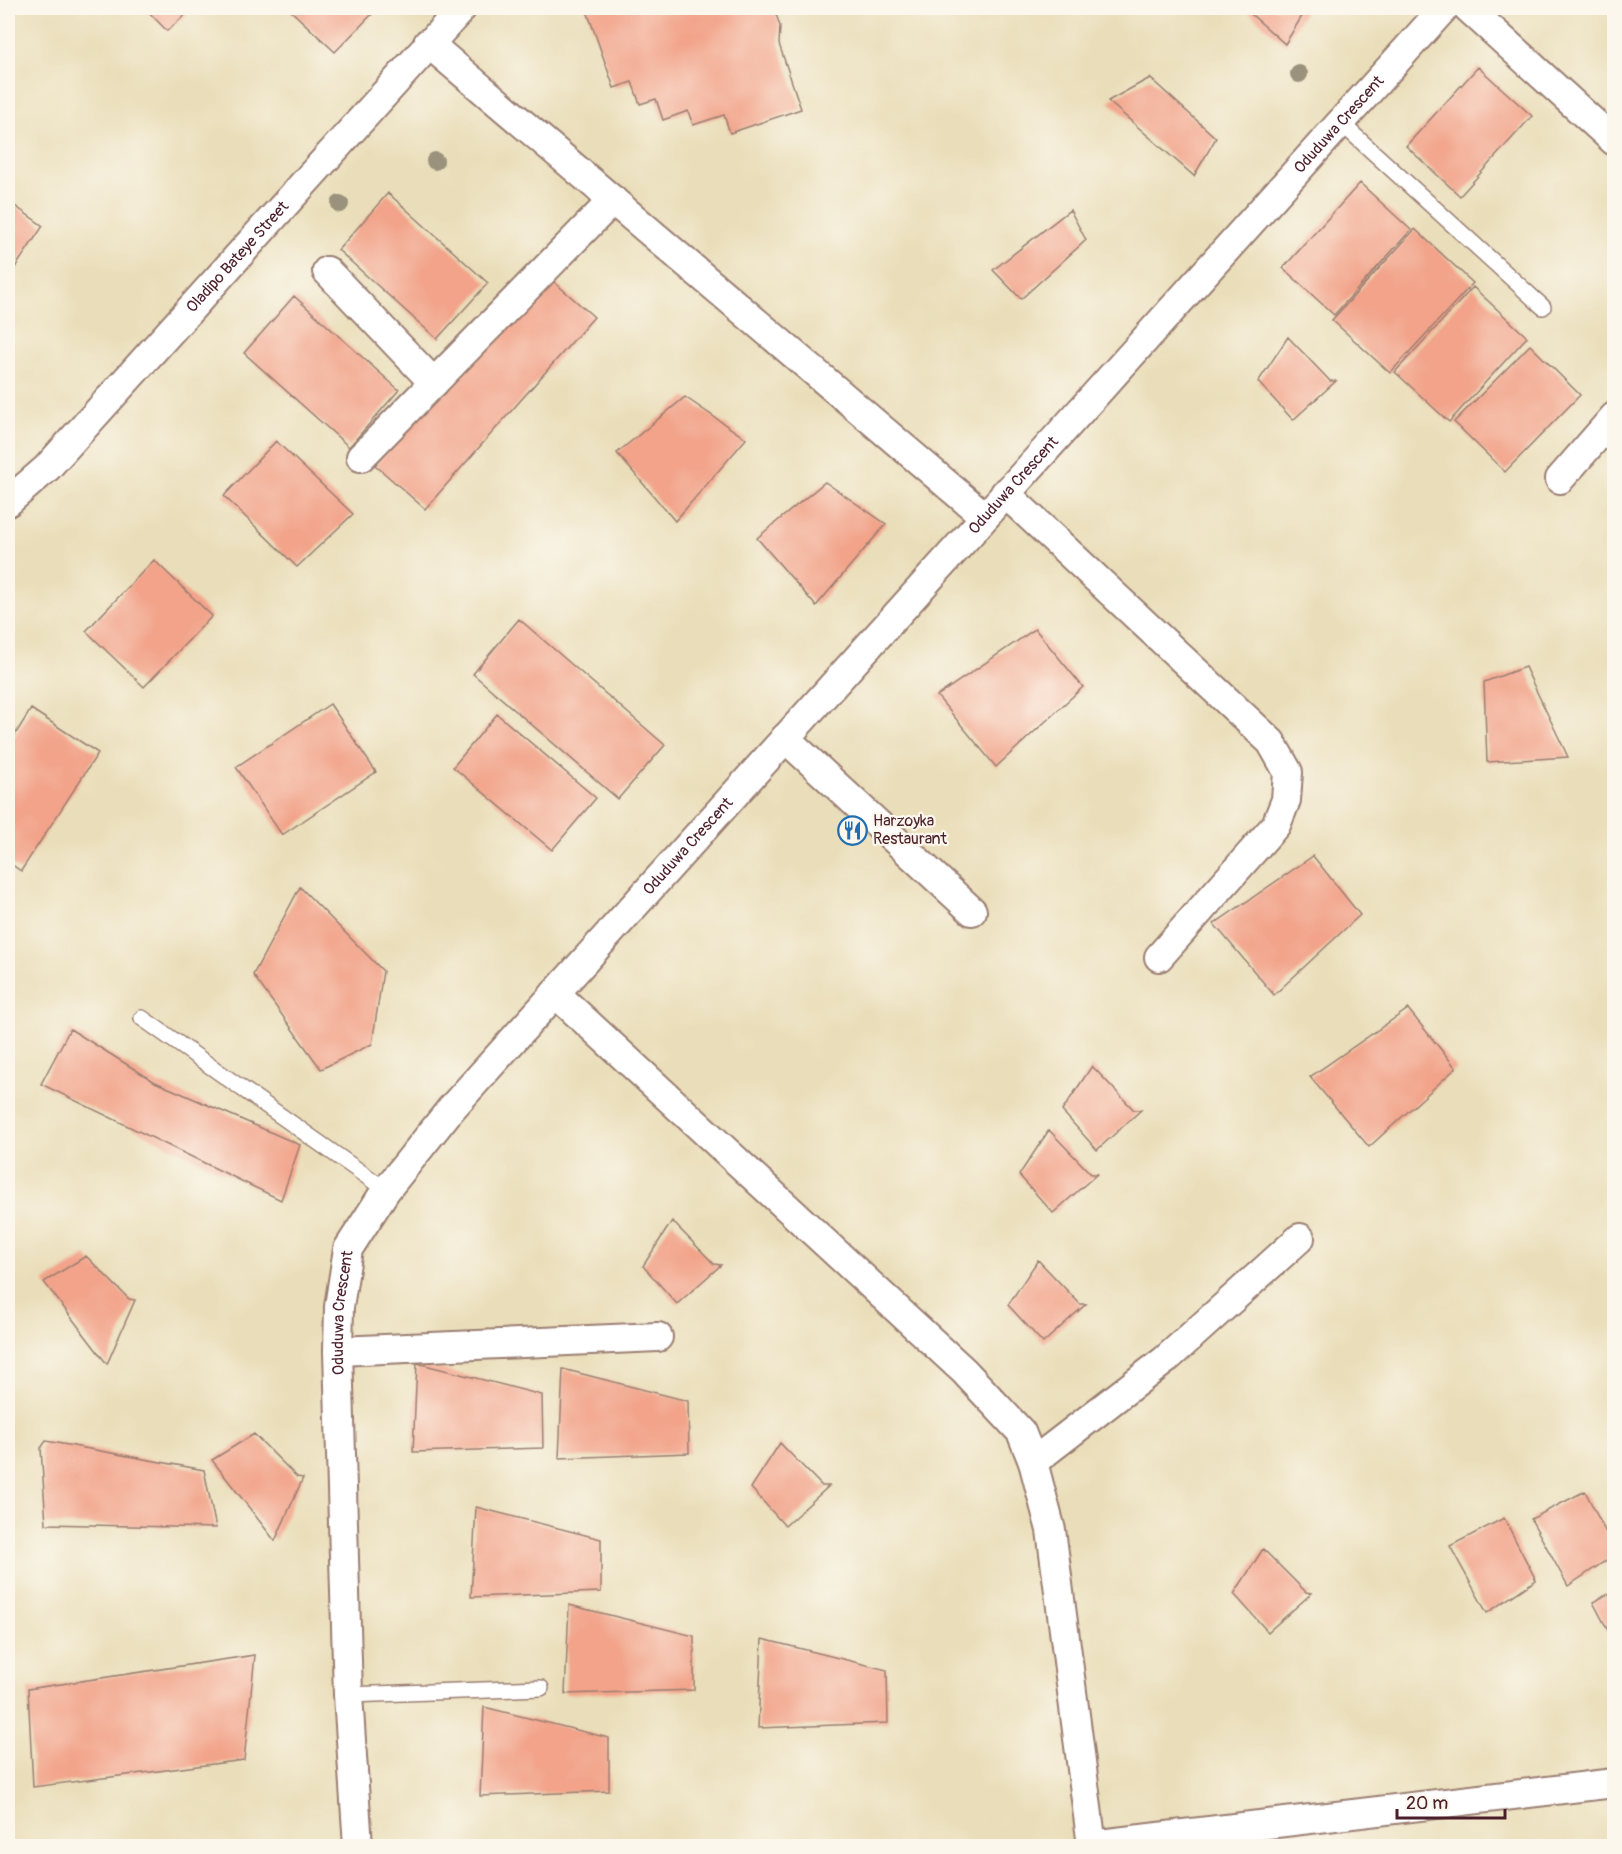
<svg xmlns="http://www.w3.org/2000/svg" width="1622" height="1854" font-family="Pangolin,sans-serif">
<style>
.building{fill:#f2a389}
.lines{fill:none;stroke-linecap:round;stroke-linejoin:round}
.service-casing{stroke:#9a7e72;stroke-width:18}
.minor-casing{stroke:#9a7e72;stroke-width:32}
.service{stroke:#fff;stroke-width:15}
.minor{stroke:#fff;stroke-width:28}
.tree{fill:#9a927c}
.labels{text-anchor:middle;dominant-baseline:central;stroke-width:4.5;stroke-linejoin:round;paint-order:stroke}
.street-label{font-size:16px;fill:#4a1f2b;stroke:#fbf7ec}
.poi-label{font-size:16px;fill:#4a1f2b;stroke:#fbf7ec;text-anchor:start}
</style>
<rect width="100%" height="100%" fill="#fbf7ec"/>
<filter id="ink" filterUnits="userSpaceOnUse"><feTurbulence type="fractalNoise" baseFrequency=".0167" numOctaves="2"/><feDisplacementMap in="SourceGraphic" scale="12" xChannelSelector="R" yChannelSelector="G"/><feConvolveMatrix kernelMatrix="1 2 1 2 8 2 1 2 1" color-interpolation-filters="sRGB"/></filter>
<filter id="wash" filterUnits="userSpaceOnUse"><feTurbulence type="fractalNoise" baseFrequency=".008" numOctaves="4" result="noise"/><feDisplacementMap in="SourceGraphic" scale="24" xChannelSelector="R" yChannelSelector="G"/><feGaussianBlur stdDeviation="1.35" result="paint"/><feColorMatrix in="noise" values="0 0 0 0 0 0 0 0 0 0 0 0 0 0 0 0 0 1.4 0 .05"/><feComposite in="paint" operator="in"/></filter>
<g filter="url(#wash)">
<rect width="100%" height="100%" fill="#eadeba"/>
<g id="blocks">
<path class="building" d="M145,8H193L167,31Z
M288,8H378L335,52Z
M586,8H774L780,26L779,44L801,109L730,133L724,115L693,125L688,111L663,120L656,99L640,104L632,82L614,88Z
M1244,8H1307L1285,44Z
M1478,67L1532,116L1460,196L1406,146Z
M1150,78L1216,138L1194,176L1108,101Z
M1360,183L1411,230L1334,315L1283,268Z
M388,193L488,283L437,339L338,250Z
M8,201L43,226L8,278Z
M1070,210L1086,240L1021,299L993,270Z
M1415,229L1473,283L1390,373L1332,320Z
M544,273L594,317L425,509L375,465Z
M1473,287L1527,337L1449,422L1395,372Z
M294,296L399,390L349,447L244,353Z
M1288,337L1330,381H1336L1293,420L1258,382Z
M1530,345L1580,395L1505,472L1454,422Z
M685,397L746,439L675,521L617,453Z
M276,441L353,514L297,567L224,496Z
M825,482L886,524L816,606L757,538Z
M154,560L212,616L144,687L86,631Z
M519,619L665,745L618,799L473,674Z
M1035,629L1083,687L996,767L937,696Z
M1525,667L1568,757L1487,762L1484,682Z
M330,704L376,772L282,835L236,767Z
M31,709L98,753L21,871L8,862V746Z
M497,714L596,798L552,850L453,767Z
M1313,856L1360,915L1274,995L1214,924Z
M300,887L383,971L372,1044L321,1069L253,975Z
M1408,1009L1456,1068L1369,1147L1310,1077Z
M70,1029L155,1082L300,1145L281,1200L41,1084Z
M1092,1066L1134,1110H1141L1097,1150L1062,1111Z
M1049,1130L1091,1174H1097L1053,1213L1019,1175Z
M672,1221L714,1264L721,1265L677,1304L643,1266Z
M86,1256L129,1299L135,1300L107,1364L44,1282Z
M1038,1260L1080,1304H1086L1043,1343L1008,1305Z
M417,1363L542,1395L543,1448L413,1452Z
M563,1369L688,1401L689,1453L559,1458Z
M254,1434L297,1477L303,1478L275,1541L212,1460Z
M46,1441L204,1470L216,1528L46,1524L41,1448Z
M780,1443L822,1486H829L785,1526L751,1488Z
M1585,1491L1614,1549V1555L1568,1586L1531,1519Z
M476,1507L601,1539V1592L471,1597Z
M1504,1518L1536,1580L1487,1613L1450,1546Z
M1263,1549L1306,1592L1312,1593L1268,1632L1234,1594Z
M1614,1591V1642L1593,1602Z
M569,1605L694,1636V1690L565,1694Z
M762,1639L887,1670L888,1723L758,1728Z
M255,1655L244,1760L33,1787L28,1689Z
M484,1707L609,1738V1791L480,1796Z"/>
</g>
</g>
<g filter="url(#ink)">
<use href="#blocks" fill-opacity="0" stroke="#9a7e72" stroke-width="1.5"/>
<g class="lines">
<defs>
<path id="service" d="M1340,122L1543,307
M142,1018L386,1190
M348,1695L541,1688"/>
<g id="minor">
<path d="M1468,8L1614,141"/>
<path d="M428,43L984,516"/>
<path d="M327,271L434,383"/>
<path d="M361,457L613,200"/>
<path d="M1560,479L1614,417"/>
<path d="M1005,493L1271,742L1288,772L1286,800L1276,825L1159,957"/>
<path id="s1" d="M8,502L47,468L462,8"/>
<path d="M785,738L972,911"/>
<path d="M555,993L964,1371L1021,1432L1033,1462L1051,1530L1092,1846"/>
<path d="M338,1351L658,1337"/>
<path d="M1033,1462L1165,1360L1300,1238"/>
<path d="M1091,1845L1614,1783"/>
<path id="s2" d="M358,1846L348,1695L338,1351L339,1307L348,1249L386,1190L450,1110L1444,8"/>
</g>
</defs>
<use href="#service" class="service-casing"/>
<use href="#minor" class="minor-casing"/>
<use href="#service" class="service"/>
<use href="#minor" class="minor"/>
</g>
<g class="tree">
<circle cx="1299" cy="74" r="9"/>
<circle cx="435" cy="161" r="9"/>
<circle cx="340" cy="204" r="9"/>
</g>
</g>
<defs>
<symbol id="restaurant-ring" viewBox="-11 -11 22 22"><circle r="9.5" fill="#fbf7ec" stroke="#1f6fb2" stroke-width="1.5"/><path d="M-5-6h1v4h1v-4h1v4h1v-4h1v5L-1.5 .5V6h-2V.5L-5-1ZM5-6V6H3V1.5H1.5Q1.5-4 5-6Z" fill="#1f6fb2"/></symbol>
</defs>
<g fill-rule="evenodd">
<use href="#restaurant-ring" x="836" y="814" width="33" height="33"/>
</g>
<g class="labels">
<g class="street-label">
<text stroke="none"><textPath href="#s2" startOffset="2098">Oduduwa Crescent</textPath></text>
<text stroke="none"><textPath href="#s1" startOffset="336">Oladipo Bateye Street</textPath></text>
<text stroke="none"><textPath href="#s2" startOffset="1612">Oduduwa Crescent</textPath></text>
<text stroke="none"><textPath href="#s2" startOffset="1126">Oduduwa Crescent</textPath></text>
<text stroke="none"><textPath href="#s2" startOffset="534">Oduduwa Crescent</textPath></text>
</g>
<g class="poi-label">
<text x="873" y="821">Harzoyka<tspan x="873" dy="18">Restaurant</tspan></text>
</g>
</g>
<rect width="1622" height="1854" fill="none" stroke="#fbf7ec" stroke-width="30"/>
<path d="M1397 1809v9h108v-9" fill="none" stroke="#4a1f2b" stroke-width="3"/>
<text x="1406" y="1809" font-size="18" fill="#4a1f2b" stroke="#fbf7ec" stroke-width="4.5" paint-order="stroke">20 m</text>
</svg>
